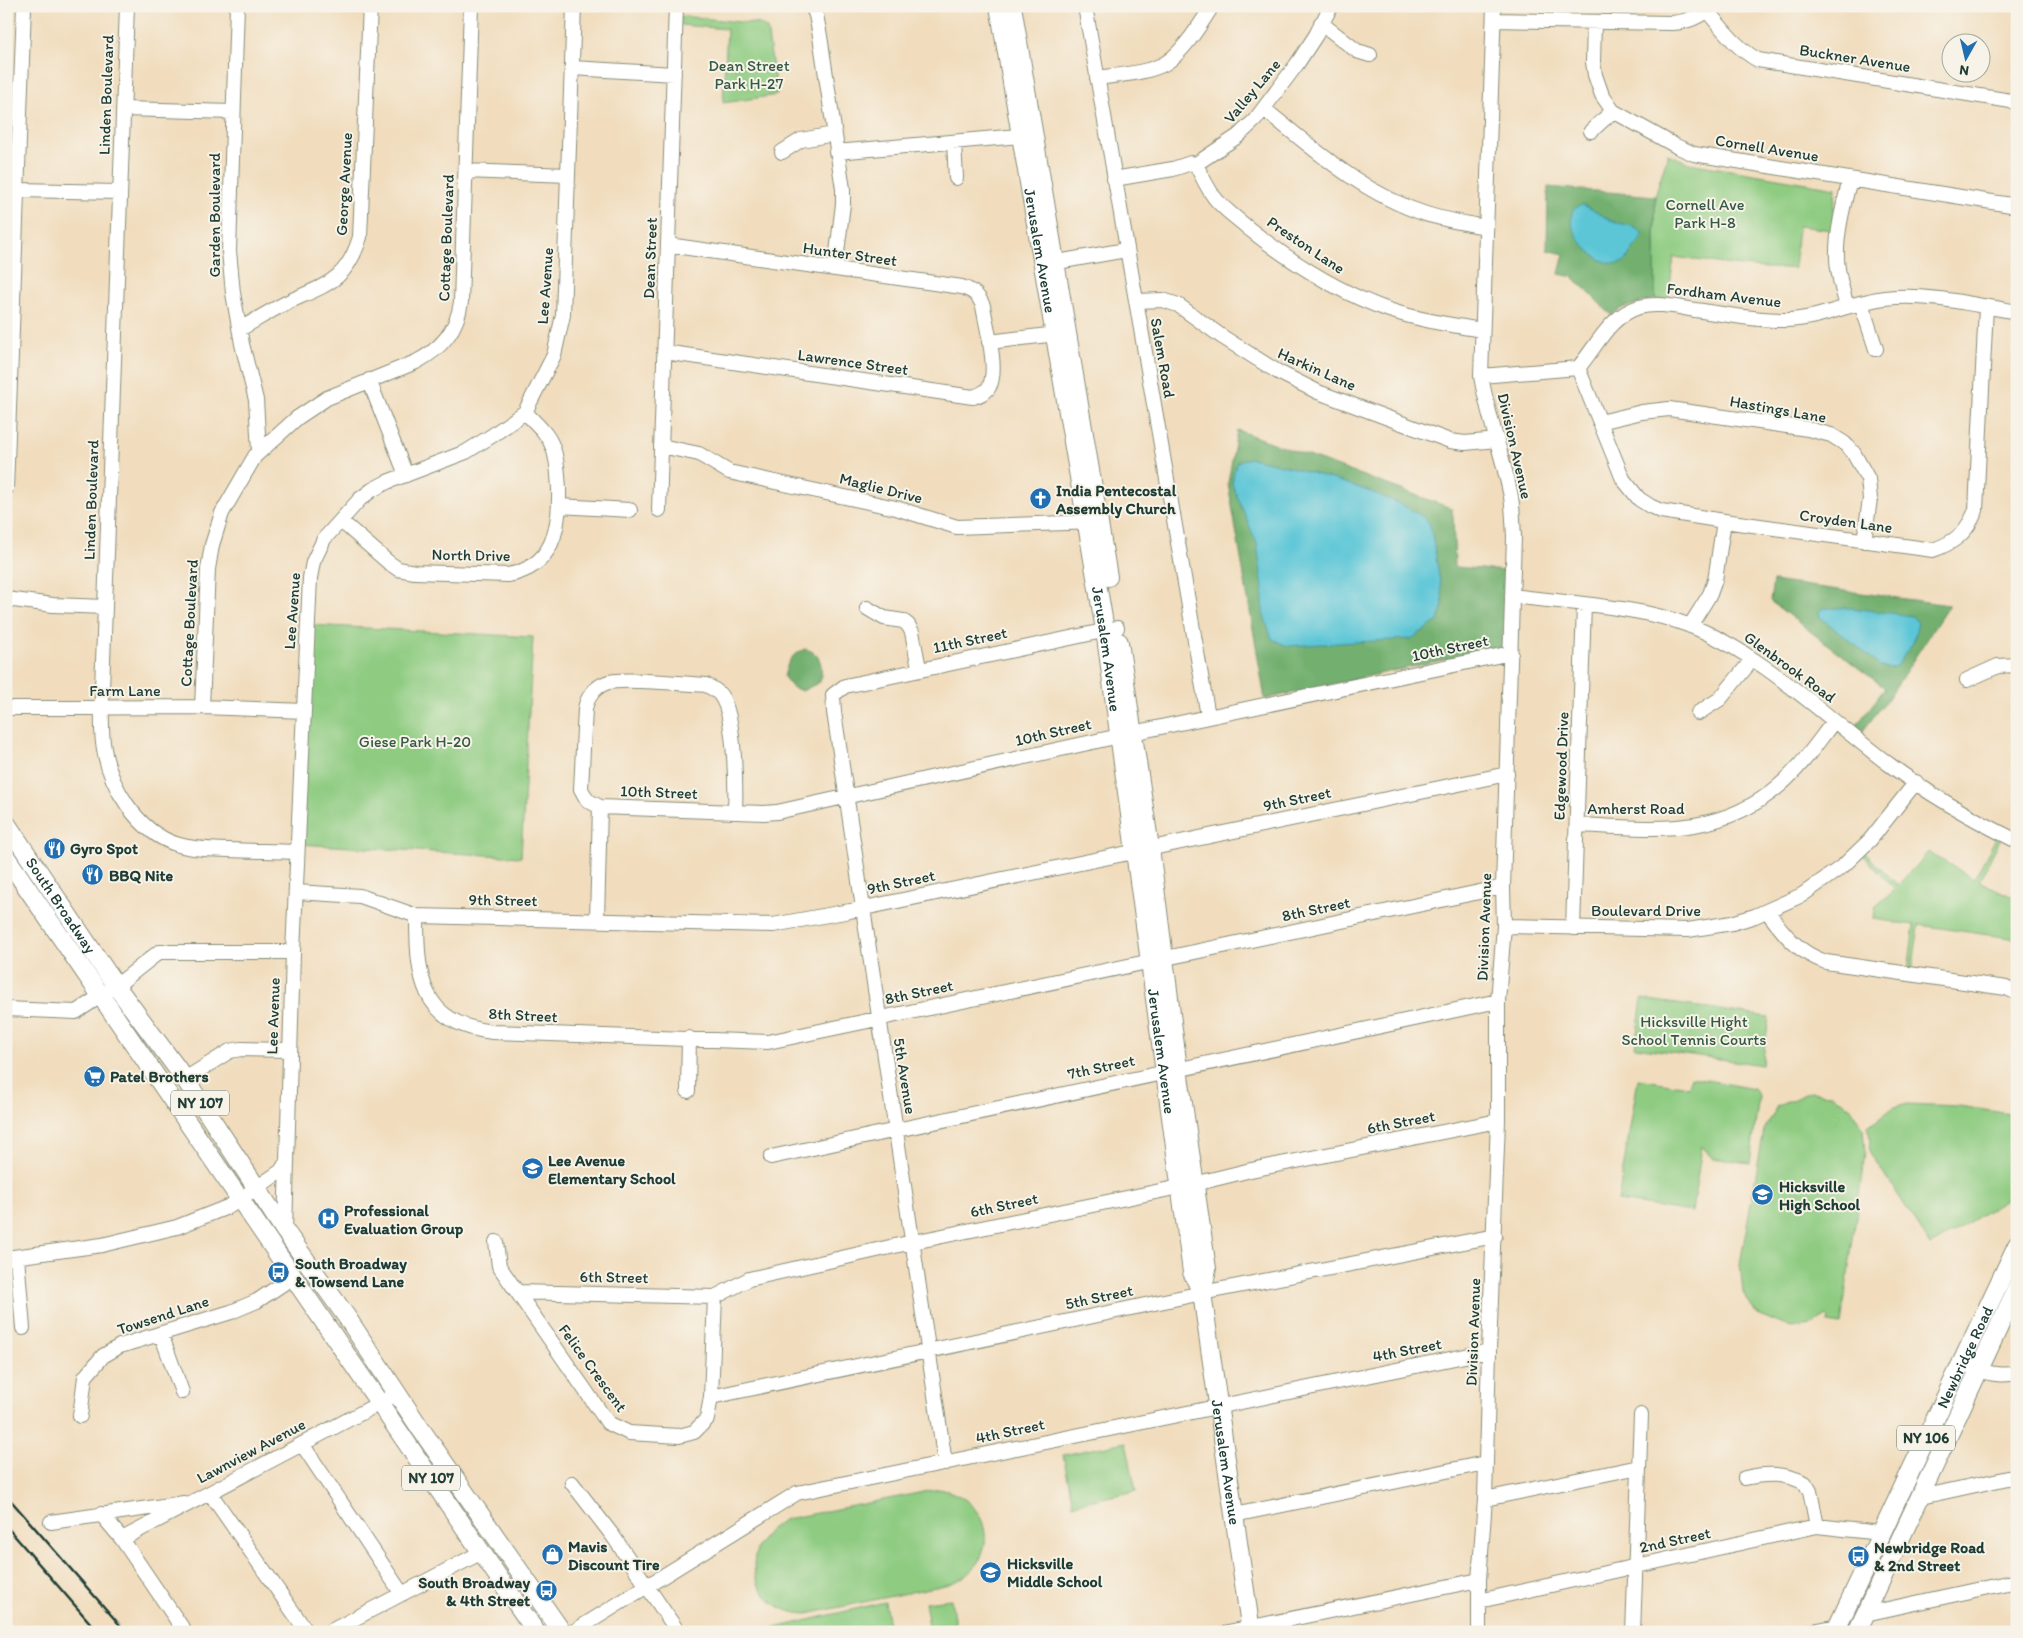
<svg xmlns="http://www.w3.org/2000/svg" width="2023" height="1638" font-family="Itim,sans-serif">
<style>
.green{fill:#8fcc82;stroke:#57845b}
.forest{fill:#73b070;stroke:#497652}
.water{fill:#5cc6d7;stroke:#3e8286}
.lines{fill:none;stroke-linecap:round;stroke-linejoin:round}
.minor-casing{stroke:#888d79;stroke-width:16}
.major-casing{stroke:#888d79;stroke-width:20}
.minor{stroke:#fff;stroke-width:14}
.major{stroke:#fff;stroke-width:18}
.rail{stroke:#1f3d34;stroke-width:2.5}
.labels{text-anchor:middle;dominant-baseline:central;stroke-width:4;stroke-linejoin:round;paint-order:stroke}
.shield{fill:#f7f3e8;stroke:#60746a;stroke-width:1}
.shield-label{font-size:15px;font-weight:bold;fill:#1f3d34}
.street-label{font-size:16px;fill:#1f3d34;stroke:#f7f3e8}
.park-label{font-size:16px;fill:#355a44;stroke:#f7f3e8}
.poi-label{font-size:16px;font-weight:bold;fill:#1f3d34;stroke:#f7f3e8;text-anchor:start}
</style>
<rect width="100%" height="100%" fill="#f7f3e8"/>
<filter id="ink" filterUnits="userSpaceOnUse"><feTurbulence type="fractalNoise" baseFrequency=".02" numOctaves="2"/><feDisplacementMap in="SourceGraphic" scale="10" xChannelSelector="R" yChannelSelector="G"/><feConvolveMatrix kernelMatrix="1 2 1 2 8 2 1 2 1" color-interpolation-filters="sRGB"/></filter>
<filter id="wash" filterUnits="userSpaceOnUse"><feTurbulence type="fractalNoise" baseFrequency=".0096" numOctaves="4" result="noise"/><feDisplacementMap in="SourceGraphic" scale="20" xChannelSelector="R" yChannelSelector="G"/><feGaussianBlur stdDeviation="1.12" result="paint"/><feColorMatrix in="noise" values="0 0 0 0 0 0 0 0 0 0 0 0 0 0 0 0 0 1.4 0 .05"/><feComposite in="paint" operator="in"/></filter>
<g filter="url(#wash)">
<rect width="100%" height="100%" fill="#f1ddbe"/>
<path class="green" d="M681,16L760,24L767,29L777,95L723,103L727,29L681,25Z
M1668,154L1689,163L1836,188L1832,230L1798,226L1794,268C1753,270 1714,262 1674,257L1668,300L1655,299V196Z
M310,625L533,637L521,857L298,844Z
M1997,836L2001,838L1979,881L2017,899V939L1919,925L1912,971H1908L1914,925L1874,919L1875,907L1895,889L1860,852L1862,850L1898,885L1928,852L1974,879Z
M1642,999L1769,1017L1762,1065L1635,1047Z
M1691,1077L1754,1089L1759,1096L1750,1163L1712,1158L1702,1146L1692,1212L1618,1201L1638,1079L1689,1087Z
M1810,1092L1831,1094L1851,1108L1863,1129L1865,1152L1841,1325L1828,1323L1829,1317L1827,1316L1812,1325L1791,1328L1757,1314L1743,1293L1740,1264L1764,1130L1778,1106Z
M1904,1104L1959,1106L2017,1115V1193L1931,1245L1869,1151L1870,1139L1868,1127L1894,1107Z
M1126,1442L1136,1491L1073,1504L1063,1455Z
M939,1489C994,1498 1003,1565 949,1584L807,1614C749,1612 734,1544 786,1519Z
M951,1599L956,1632H930L925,1602Z
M885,1602L890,1632H758Z"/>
<path class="forest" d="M1548,187L1655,196V299L1622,308L1611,315L1573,277L1559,274L1564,254L1547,250Z
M1237,430L1451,508L1453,516L1455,567L1507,571L1502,647L1265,699L1228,483Z
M1773,581L1949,605L1889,697L1859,736L1853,730L1885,688L1770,601Z
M805,649C822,653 823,667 820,682L802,691L792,687L784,677C788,662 789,656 805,649Z"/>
<path class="water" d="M1583,205C1592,209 1600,214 1608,219C1619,226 1632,222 1642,232C1643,243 1630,248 1627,260C1597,280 1549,210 1583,205Z
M1250,458C1285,464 1408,497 1429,523C1432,528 1440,584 1442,594L1443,605L1438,621L1411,639L1287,646L1272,639L1263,613V589L1257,544L1232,484L1234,471L1238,461Z
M1823,608H1853L1912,616L1918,623L1913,643L1895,668L1880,667L1871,658L1820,617L1819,611Z"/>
</g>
<g filter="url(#ink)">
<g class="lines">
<defs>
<path id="minor" d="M127,6L102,689C102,707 101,725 103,743C108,784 137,833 179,845C195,850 212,849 228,850C251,851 274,851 297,852
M237,6L229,251L233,293L242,344L256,400L259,451
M812,6L816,15L820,36L843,189V204L835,269
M1085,6L1208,716
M1707,11C1723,29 1736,48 1758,60L2017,102
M1494,20L1672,23C1688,22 1700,17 1712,6
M1594,22L1593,62L1595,75L1602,95L1613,111L1676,146L1694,154L2017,206
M1321,23L1357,51L1370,55
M572,68L674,74
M1097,78C1118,75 1142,74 1162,65C1181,56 1201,24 1212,6
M123,109L233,112
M1264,109C1314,149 1363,194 1426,214C1445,220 1466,223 1486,227
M1591,131L1613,111
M954,143L956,178
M782,152L801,140L834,134
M836,152L1031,135
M1196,164C1201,175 1207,187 1214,197C1223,209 1237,218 1248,228C1291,262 1337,292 1389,310C1419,320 1451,325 1482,330
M466,171L568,175
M1114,179L1173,169L1191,163L1196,164L1238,136L1255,120L1297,64L1316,35L1331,6
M17,190L119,192
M1046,264L1126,250
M1136,301L1163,300L1178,305L1221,336L1278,372L1318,392L1450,441L1465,443L1497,440
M1861,303L1876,349
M1847,307C1843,291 1837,274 1837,257C1836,233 1844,203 1850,179
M240,329C256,320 273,309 290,301C328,284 347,280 360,237L370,6
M989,342L1065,333
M664,352L973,397C979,395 986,393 989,387C999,370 986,325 983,306C978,294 973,291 962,287L668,245
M1578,368L1623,479L1639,499L1650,506L1661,511L1724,521L1933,550C1956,542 1967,532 1976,510L1986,307
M1481,376L1578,368C1597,346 1609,316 1639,307C1657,302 1677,307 1695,310C1724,314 1753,320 1782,320C1818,321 1850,302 1885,298C1929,293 1974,305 2017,312
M369,380L406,475
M1600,422L1642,412L1669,409L1808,429L1831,435L1844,443L1853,452L1868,479L1870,499L1864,541
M661,446L699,454L729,472L896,508L957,527L1095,522
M6,489L24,6
M559,506L630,510
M659,510L676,6
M341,521L388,562L398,569L415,572L508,575C553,567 560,529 559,489C558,475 558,461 553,448C548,433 535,423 525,412
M1512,596C1566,603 1637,606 1688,625C1760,652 1828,719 1890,765C1930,795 1972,819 2017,841
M6,599L53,605L105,607
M867,608L884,618L903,621L908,625L912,632L919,668
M1690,626L1710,594L1715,580L1724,521
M1967,680L1998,666L2017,665
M202,707L208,569L212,545L222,513L255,456L297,418L327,398L416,362C441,349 457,331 461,302L471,6
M6,708L202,707L304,711
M1698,713L1720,699L1752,660
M735,812C736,787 735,715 721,696C717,690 712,688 706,685C687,684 619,677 606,683C595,687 587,697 585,709L581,789L587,800L600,807L764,813L777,812L1142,731L1511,653
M1577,825C1652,828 1718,839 1780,785C1801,767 1817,743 1834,721
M296,892L360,896L417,916L773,925L850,911L1507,774
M1767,911C1784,934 1798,953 1826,962L2006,988L2017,993
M417,916C417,976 420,1023 492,1032L768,1042L1503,887
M597,919L600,807
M1504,926L1688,930L1732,923L1755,916L1802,895L1843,866L1870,840L1916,782
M1573,928L1584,605
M6,1009L76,1012L116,986L159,952H293
M185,1079L230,1051L241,1049L290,1050
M688,1091L689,1038
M771,1157L1498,1001
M285,1231L293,952L310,578L313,562L324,539L360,499L372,490L387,482L466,452L493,435L525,412L554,355L563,315L574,6
M496,1242L499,1266L608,1423L629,1433L679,1436L694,1432L707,1419L711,1397L715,1297
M17,1257L23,1328
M6,1258L102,1245L177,1227L230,1206L281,1171L286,1163
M518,1292L715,1297L749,1279L899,1245L1194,1184L1251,1170L1498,1121
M161,1334L182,1392
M1970,1366C1986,1373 1999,1377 2017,1373
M711,1397L1202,1293L1495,1236
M80,1416L85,1377L103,1356L120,1346L231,1312L257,1301L293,1277
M302,1444L402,1594
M945,1463L834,712L833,695L845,686L1117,628
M1745,1478C1767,1473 1785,1473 1805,1483L1810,1491L1817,1526
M572,1483L613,1536L678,1632
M210,1493L307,1632
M1921,1497L2017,1476
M1485,1499L1639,1467
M101,1514L122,1539L185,1632
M1234,1515L1485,1463
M51,1522L184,1503
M122,1539L397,1394
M1479,1601L1817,1526L1880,1533
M1865,1614L2017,1581
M329,1632L482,1552
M573,1632L797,1493L1489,1351
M1228,1632L1479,1580
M1479,1632V1580L1485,1499L1489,1351L1498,1121V1001L1504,926L1503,887L1514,536C1513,523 1513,510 1511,497C1503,456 1488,417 1481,376L1494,6
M1633,1632L1641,1415
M1808,1632L1838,1626"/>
<g id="major">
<path id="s1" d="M999,6L1105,630L1192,1272L1202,1293L1251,1632"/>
<path d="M1012,6L1108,577"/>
<path d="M1119,642L1150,848L1178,1069L1207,1269L1202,1293"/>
<path id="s2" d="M6,823L116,986L185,1079L285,1231L346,1316L420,1428L562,1632"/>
<path d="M6,857L536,1632"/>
<path id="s3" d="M1835,1632L2017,1245"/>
<path d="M1857,1632L2017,1288"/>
</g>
</defs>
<use href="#minor" class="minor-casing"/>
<use href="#major" class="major-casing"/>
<use href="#minor" class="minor"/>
<use href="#major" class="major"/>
<path class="rail" d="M6,1495L126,1632
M6,1526L98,1632"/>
</g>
</g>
<defs>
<symbol id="church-disc" viewBox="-11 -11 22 22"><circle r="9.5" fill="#1f6fb2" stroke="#f7f3e8"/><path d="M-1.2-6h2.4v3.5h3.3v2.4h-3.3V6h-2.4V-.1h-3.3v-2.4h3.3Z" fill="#fff"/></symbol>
<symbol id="restaurant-disc" viewBox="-11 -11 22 22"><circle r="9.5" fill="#1f6fb2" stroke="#f7f3e8"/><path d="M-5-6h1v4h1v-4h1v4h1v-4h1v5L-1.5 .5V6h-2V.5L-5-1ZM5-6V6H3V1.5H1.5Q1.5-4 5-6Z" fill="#fff"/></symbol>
<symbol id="supermarket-disc" viewBox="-11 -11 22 22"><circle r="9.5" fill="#1f6fb2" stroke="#f7f3e8"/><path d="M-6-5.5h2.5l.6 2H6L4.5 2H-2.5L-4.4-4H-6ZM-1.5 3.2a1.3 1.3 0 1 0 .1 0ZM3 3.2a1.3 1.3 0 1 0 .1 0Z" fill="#fff"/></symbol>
<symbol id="school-disc" viewBox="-11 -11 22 22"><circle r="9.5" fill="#1f6fb2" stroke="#f7f3e8"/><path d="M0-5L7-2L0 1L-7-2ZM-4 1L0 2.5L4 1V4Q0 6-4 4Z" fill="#fff"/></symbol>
<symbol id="hospital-disc" viewBox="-11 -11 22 22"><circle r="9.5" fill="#1f6fb2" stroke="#f7f3e8"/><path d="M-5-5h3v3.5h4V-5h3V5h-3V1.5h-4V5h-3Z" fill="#fff"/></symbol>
<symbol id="bus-disc" viewBox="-11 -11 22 22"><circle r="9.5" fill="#1f6fb2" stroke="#f7f3e8"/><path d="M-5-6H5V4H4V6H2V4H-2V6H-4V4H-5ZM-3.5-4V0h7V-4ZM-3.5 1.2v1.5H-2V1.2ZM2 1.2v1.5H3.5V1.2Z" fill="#fff"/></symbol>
<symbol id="shop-disc" viewBox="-11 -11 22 22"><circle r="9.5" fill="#1f6fb2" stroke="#f7f3e8"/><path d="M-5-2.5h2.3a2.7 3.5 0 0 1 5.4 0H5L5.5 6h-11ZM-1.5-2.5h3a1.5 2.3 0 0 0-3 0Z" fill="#fff"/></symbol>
</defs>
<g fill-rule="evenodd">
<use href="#church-disc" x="1028" y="486" width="25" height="25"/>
<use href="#restaurant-disc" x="42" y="836" width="25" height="25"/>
<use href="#restaurant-disc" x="80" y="862" width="25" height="25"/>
<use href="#supermarket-disc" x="82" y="1064" width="25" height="25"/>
<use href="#school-disc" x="520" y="1156" width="25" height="25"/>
<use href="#school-disc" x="1750" y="1182" width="25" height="25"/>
<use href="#hospital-disc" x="316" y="1206" width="25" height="25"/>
<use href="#bus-disc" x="266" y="1260" width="25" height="25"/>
<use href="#shop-disc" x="540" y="1542" width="25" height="25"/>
<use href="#bus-disc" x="1846" y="1544" width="25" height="25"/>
<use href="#school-disc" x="978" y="1560" width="25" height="25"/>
<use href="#bus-disc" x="534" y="1578" width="25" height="25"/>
</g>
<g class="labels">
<g class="shield">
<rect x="171" y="1090.5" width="58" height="25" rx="4"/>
<rect x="1897" y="1425.5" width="58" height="25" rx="4"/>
<rect x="402" y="1465.5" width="58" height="25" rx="4"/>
</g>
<g class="shield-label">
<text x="200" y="1103">NY 107</text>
<text x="1926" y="1438">NY 106</text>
<text x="431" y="1478">NY 107</text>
</g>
<g class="street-label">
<text transform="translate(1855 58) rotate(9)">Buckner Avenue</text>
<text transform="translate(1252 91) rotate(-50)">Valley Lane</text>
<text transform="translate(106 95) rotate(-88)">Linden Boulevard</text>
<text transform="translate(1767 148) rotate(9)">Cornell Avenue</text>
<text transform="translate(344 184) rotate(-87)">George Avenue</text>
<text transform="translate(214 215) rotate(-90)">Garden Boulevard</text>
<text transform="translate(446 238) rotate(-88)">Cottage Boulevard</text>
<text transform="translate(1306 245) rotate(34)">Preston Lane</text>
<text stroke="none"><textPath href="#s1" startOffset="248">Jerusalem Avenue</textPath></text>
<text transform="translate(850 254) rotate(8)">Hunter Street</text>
<text transform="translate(650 258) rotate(-88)">Dean Street</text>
<text transform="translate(545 286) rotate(-86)">Lee Avenue</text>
<text transform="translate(1724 295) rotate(7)">Fordham Avenue</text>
<text transform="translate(1163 358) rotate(80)">Salem Road</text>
<text transform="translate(853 362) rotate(8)">Lawrence Street</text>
<text transform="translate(1317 369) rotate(24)">Harkin Lane</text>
<text transform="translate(1778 409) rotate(10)">Hastings Lane</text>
<text transform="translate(1515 446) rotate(77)">Division Avenue</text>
<text transform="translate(881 488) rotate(14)">Maglie Drive</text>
<text transform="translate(91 500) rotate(-88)">Linden Boulevard</text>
<text transform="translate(1846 521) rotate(8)">Croyden Lane</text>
<text transform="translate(471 555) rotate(1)">North Drive</text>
<text transform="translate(292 611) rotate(-86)">Lee Avenue</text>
<text transform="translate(189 623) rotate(-87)">Cottage Boulevard</text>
<text transform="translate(970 640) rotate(-12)">11th Street</text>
<text transform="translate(1450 648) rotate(-12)">10th Street</text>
<text stroke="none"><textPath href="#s1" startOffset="652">Jerusalem Avenue</textPath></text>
<text transform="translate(1790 667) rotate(36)">Glenbrook Road</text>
<text x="125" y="690">Farm Lane</text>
<text transform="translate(1053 732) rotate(-13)">10th Street</text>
<text transform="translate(1561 766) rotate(-88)">Edgewood Drive</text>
<text transform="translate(659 792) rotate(2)">10th Street</text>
<text transform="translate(1297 799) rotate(-12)">9th Street</text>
<text x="1636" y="808">Amherst Road</text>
<text transform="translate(901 882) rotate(-12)">9th Street</text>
<text transform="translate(503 900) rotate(1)">9th Street</text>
<text stroke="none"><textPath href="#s2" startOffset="99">South Broadway</textPath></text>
<text transform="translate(1316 909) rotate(-12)">8th Street</text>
<text x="1646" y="910">Boulevard Drive</text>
<text transform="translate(1484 927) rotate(-88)">Division Avenue</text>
<text transform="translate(919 992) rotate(-12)">8th Street</text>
<text transform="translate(523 1015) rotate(3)">8th Street</text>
<text transform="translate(273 1016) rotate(-88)">Lee Avenue</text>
<text stroke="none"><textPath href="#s1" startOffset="1058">Jerusalem Avenue</textPath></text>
<text transform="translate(1101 1067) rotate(-12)">7th Street</text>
<text transform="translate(905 1076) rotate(81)">5th Avenue</text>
<text transform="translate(1401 1122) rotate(-11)">6th Street</text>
<text transform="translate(1004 1205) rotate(-12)">6th Street</text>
<text transform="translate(614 1277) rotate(1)">6th Street</text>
<text transform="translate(1099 1297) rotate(-12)">5th Street</text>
<text transform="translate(163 1315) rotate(-18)">Towsend Lane</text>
<text transform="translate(1473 1332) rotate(-88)">Division Avenue</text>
<text transform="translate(1407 1350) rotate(-11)">4th Street</text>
<text stroke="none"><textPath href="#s3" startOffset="304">Newbridge Road</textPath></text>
<text transform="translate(593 1368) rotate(54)">Felice Crescent</text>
<text transform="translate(1010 1431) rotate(-12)">4th Street</text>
<text transform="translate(251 1451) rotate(-28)">Lawnview Avenue</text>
<text stroke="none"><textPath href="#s1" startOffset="1475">Jerusalem Avenue</textPath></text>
<text transform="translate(1675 1540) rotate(-12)">2nd Street</text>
</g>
<g class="park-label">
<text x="749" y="65">Dean Street<tspan x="749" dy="18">Park H-27</tspan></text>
<text x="1705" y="204">Cornell Ave<tspan x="1705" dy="18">Park H-8</tspan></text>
<text x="415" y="741">Giese Park H-20</text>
<text x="1694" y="1021">Hicksville Hight<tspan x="1694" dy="18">School Tennis Courts</tspan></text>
</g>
<g class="poi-label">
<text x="1056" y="490">India Pentecostal<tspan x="1056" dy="18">Assembly Church</tspan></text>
<text x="70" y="848">Gyro Spot</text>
<text x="109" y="875">BBQ Nite</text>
<text x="110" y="1076">Patel Brothers</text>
<text x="548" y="1160">Lee Avenue<tspan x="548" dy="18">Elementary School</tspan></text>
<text x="1779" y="1186">Hicksville<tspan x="1779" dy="18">High School</tspan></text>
<text x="344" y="1210">Professional<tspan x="344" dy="18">Evaluation Group</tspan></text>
<text x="295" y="1263">South Broadway<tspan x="295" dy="18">&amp; Towsend Lane</tspan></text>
<text x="568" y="1546">Mavis<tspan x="568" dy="18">Discount Tire</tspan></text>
<text x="1874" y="1547">Newbridge Road<tspan x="1874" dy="18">&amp; 2nd Street</tspan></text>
<text x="1007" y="1563">Hicksville<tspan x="1007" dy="18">Middle School</tspan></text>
<text x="530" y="1582" text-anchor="end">South Broadway<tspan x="530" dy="18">&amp; 4th Street</tspan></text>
</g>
</g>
<rect width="2023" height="1638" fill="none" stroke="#f7f3e8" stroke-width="25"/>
<g transform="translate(1966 58) rotate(188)"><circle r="24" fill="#f7f3e8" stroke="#a1aaa0"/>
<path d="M0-4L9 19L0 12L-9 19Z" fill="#1f6fb2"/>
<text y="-8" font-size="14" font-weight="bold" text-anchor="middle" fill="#1f3d34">N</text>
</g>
</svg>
